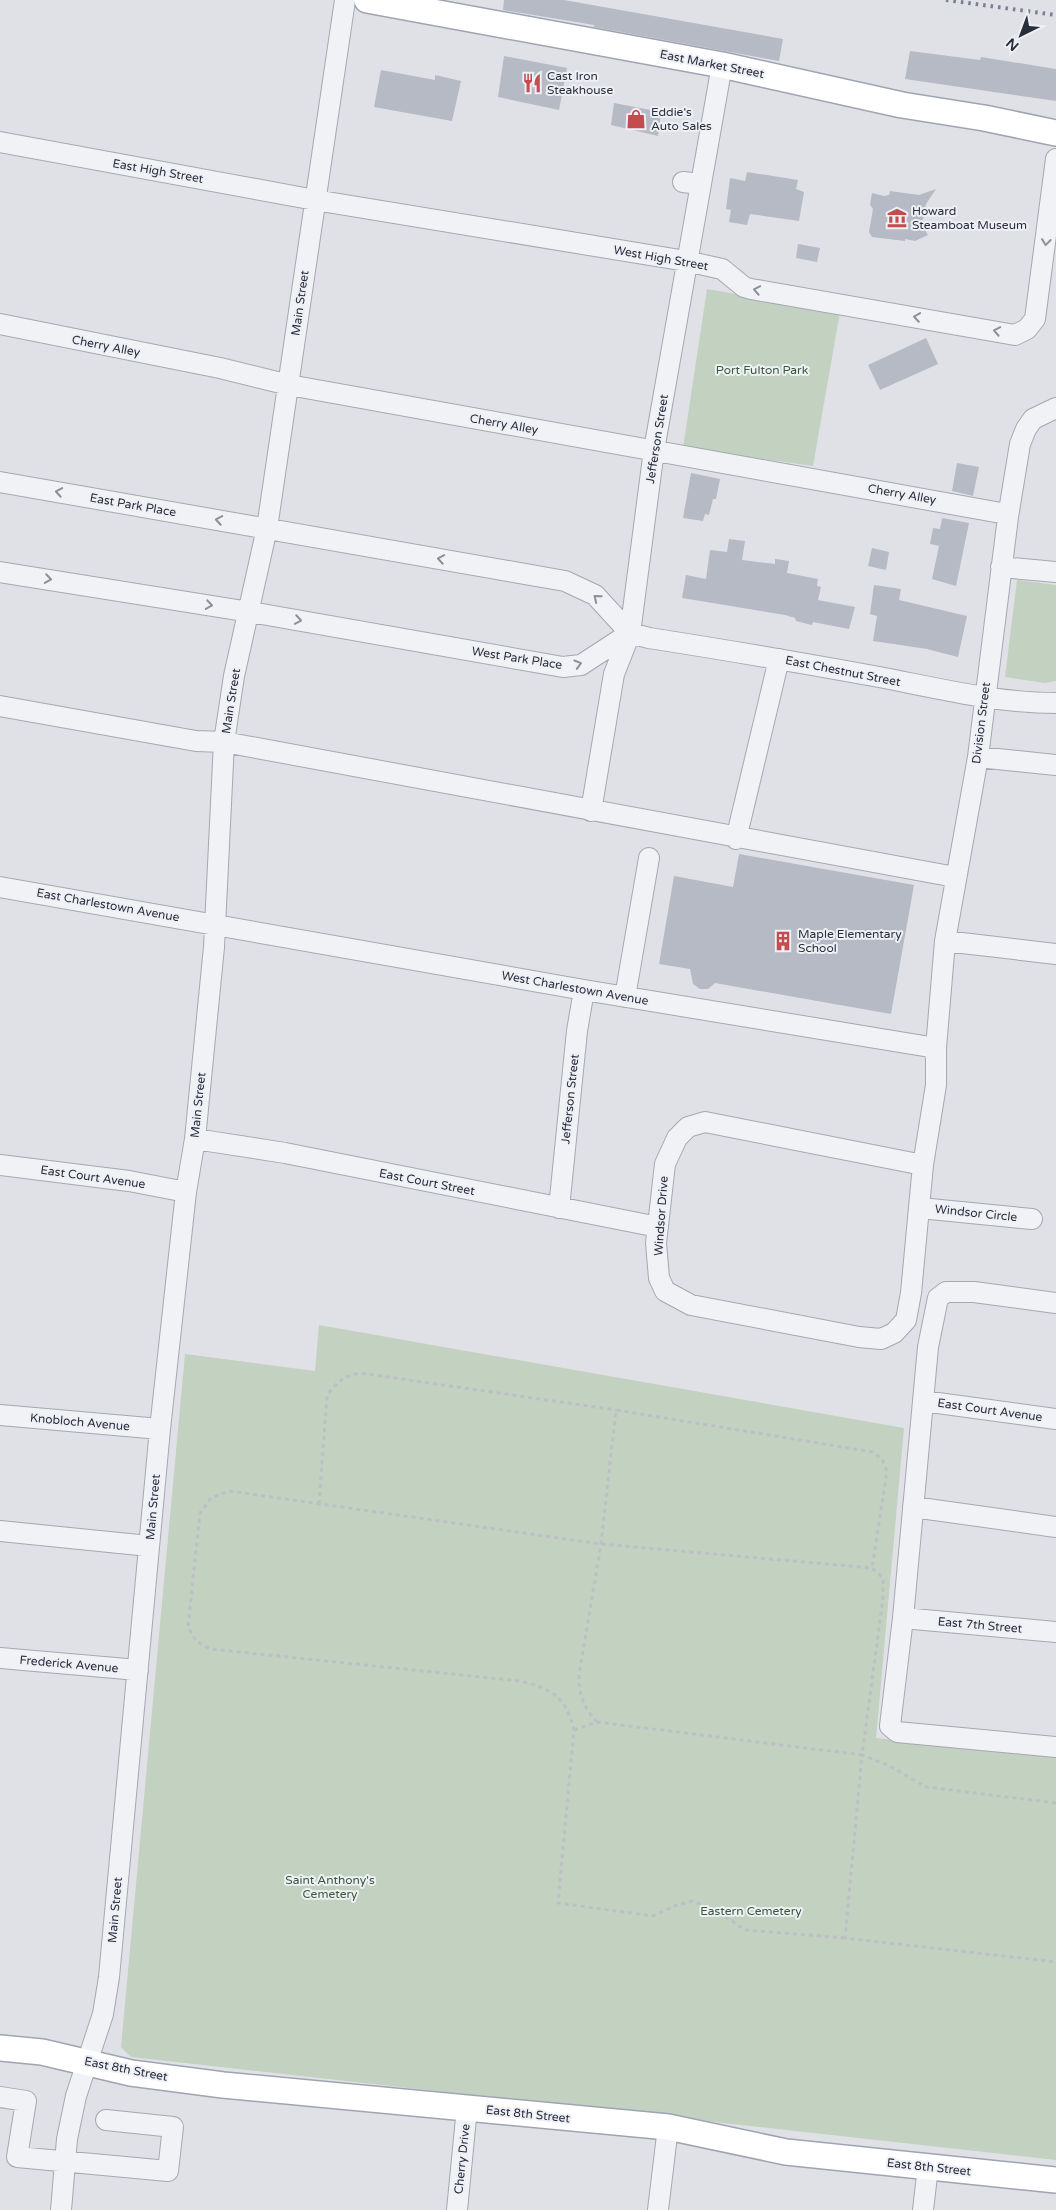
<svg xmlns="http://www.w3.org/2000/svg" width="1056" height="2210" font-family="'Varela Round',sans-serif">
<style>
.green{fill:#c2d1c0}
.building{fill:#b6bac4}
.lines{fill:none;stroke-linecap:round;stroke-linejoin:round}
.minor-casing{stroke:#a5a8b1;stroke-width:22}
.major-casing{stroke:#9fa4b2;stroke-width:28}
.path{stroke:#bdbfc6;stroke-width:3;stroke-dasharray:4 4;stroke-linecap:butt}
.minor{stroke:#f1f2f6;stroke-width:20}
.major{stroke:#fff;stroke-width:25}
.rail{stroke:#797f90;stroke-width:4;stroke-dasharray:2.5 5;stroke-linecap:butt}
.oneway{stroke:#8d909a}
.labels{text-anchor:middle;dominant-baseline:central;stroke-width:4;stroke-linejoin:round;paint-order:stroke}
.street-label{font-size:12px;fill:#292e3d;stroke:#eef0f5}
.poi-label{font-size:12px;fill:#292e3d;stroke:#eef0f5;text-anchor:start}
.park-label{font-size:12px;fill:#395837;stroke:#eef0f5}
</style>
<rect width="100%" height="100%" fill="#dfe1e7"/>
<path class="green" d="M707,289L840,312L813,466L683,448Z
M1017,580L1056,585V681L1045,683L1005,677Z
M319,1325L904,1428L876,1738L1056,1757V2160L131,2057L121,2047L185,1354L315,1371Z"/>
<path class="building" d="M504,0H564L783,39L779,61L594,27V25L503,10Z
M910,51L980,60L981,57L1056,69V101L905,79Z
M504,56L567,68L559,110L498,97Z
M381,70L435,80V75L461,81L452,121L374,107Z
M614,103L661,112L658,136L611,125Z
M747,172L798,180L796,189L804,192L799,221L750,214L747,225L729,222L731,210L726,209L730,178L745,181Z
M936,189L926,204L922,225L928,235L915,241L905,239V241L872,237L869,232L873,209L870,205L872,193L884,196L889,195L890,191L919,195Z
M798,244L820,248L817,262L796,258Z
M926,338L938,364L880,390L868,365Z
M957,463L979,467L973,496L952,491Z
M691,473L720,479L716,499H713L709,515L705,514L703,521L683,518Z
M942,518L969,523L956,586L932,579L939,546L930,544L933,528L940,529Z
M729,539L745,541L742,560L775,564V559L789,561L787,573L818,579L817,586L821,587L818,600L855,607L849,629L813,622L812,625L796,621L795,618L785,615L682,598L686,575L706,579L710,550L727,552Z
M872,548L889,552L886,570L868,566Z
M874,585L901,589L899,600L967,616L958,657L927,649L873,641L877,616L870,614Z
M739,854L914,885L891,1014L715,983L708,989H700L693,984L690,969L659,964L674,876L733,887Z"/>
<g class="lines">
<defs>
<path id="minor" d="M0,142L315,200L686,261L722,269L744,287L751,289L1015,335L1027,329L1035,319L1056,159
M683,182L700,184
M0,324L220,368L289,385L1001,513L1008,517
M0,482L565,581L595,595L630,633
M1001,567L1056,572
M0,572L250,612L563,667L581,665L630,633
M630,633L649,638C726,650 802,663 879,677C937,688 996,703 1056,703
M0,706L196,741L224,742L955,877
M978,757L1056,765
M591,811L614,674L630,633L654,450L722,65
M736,839L779,659
M0,887L584,990L936,1048
M945,941L1056,954
M625,997L649,858
M195,1139L285,1153L658,1227
M0,1165L129,1181L186,1192
M923,1165L705,1122L688,1127L677,1138L665,1164L656,1243L659,1278L665,1291L691,1305L859,1337L881,1339L894,1333L906,1320L911,1293L923,1165L936,1085V1048L945,941L978,757L1008,517L1020,444L1026,429L1033,419L1056,408
M559,1208L577,1031L584,990
M920,1208L1032,1219
M1056,1303L974,1292H946L938,1298L928,1347L903,1618L890,1726L897,1732L1056,1747
M923,1401L1056,1419
M0,1415L160,1429
M913,1507L1056,1527
M0,1531L149,1546
M903,1618L1056,1632
M0,1658L138,1670
M0,2097L26,2101L17,2157L168,2171L173,2127L106,2120
M61,2210L67,2139L76,2096L103,2014L109,1977L160,1429L186,1192L195,1139L214,947L224,742L234,676L267,528L345,0
M457,2210L467,2108
M658,2210L668,2127
M923,2210L928,2167"/>
<path id="major" d="M367,0L722,65L902,105L984,118L1056,133
M0,2048L42,2052L131,2073L223,2085L668,2127L786,2152L1056,2180"/>
</defs>
<use href="#minor" class="minor-casing"/>
<use href="#major" class="major-casing"/>
<path class="path" d="M319,1504L327,1395C337,1382 344,1376 360,1373L616,1410
M597,1722C583,1707 579,1695 579,1675L601,1544L616,1410L873,1452L882,1459L887,1471L872,1568
M574,1730L597,1722L862,1755L883,1598V1578L872,1568L601,1544L229,1491L211,1498L200,1513L188,1627L196,1641L210,1649L520,1681C553,1689 565,1696 574,1730L558,1903L653,1916L674,1906L693,1901L718,1911L745,1930L845,1938
M1056,1803L926,1787L890,1766L862,1755L845,1938L1056,1962"/>
<use href="#minor" class="minor"/>
<use href="#major" class="major"/>
<path class="rail" d="M946,0L1056,15"/>
</g>
<defs><path id="oneway-chevron" d="M-2-3.5L2.5 0L-2 3.5" fill="none" stroke-width="1.6" stroke-linecap="round" stroke-linejoin="round" transform="scale(1.25)"/></defs>
<g class="oneway">
<use href="#oneway-chevron" transform="translate(1046 242) rotate(97)"/>
<use href="#oneway-chevron" transform="translate(757 290) rotate(-169)"/>
<use href="#oneway-chevron" transform="translate(917 317) rotate(-171)"/>
<use href="#oneway-chevron" transform="translate(997 331) rotate(-169)"/>
<use href="#oneway-chevron" transform="translate(59 492) rotate(-170)"/>
<use href="#oneway-chevron" transform="translate(219 520) rotate(-170)"/>
<use href="#oneway-chevron" transform="translate(441 559) rotate(-170)"/>
<use href="#oneway-chevron" transform="translate(48 579) rotate(9)"/>
<use href="#oneway-chevron" transform="translate(597 598) rotate(-141)"/>
<use href="#oneway-chevron" transform="translate(209 605) rotate(9)"/>
<use href="#oneway-chevron" transform="translate(298 620) rotate(10)"/>
<use href="#oneway-chevron" transform="translate(578 664) rotate(-16)"/>
</g>
<defs>
<symbol id="restaurant-bare" viewBox="-9 -9 18 18"><path d="M-5-6h1v4h1v-4h1v4h1v-4h1v5L-1.5 .5V6h-2V.5L-5-1ZM5-6V6H3V1.5H1.5Q1.5-4 5-6Z" fill="#c54b4e" stroke="#eef0f5" stroke-width="2.5" paint-order="stroke"/></symbol>
<symbol id="shop-bare" viewBox="-9 -9 18 18"><path d="M-5-2.5h2.3a2.7 3.5 0 0 1 5.4 0H5L5.5 6h-11ZM-1.5-2.5h3a1.5 2.3 0 0 0-3 0Z" fill="#c54b4e" stroke="#eef0f5" stroke-width="2.5" paint-order="stroke"/></symbol>
<symbol id="museum-bare" viewBox="-9 -9 18 18"><path d="M0-6L6-3V-2H-6V-3ZM-5-1h2V3h-2ZM-1-1h2V3h-2ZM3-1h2V3H3ZM-6 4H6V6H-6Z" fill="#c54b4e" stroke="#eef0f5" stroke-width="2.5" paint-order="stroke"/></symbol>
<symbol id="building-bare" viewBox="-9 -9 18 18"><path d="M-4-6H4V6H1V3H-1V6H-4ZM-2.5-4.3h1.7v1.8h-1.7ZM.8-4.3h1.7v1.8H.8ZM-2.5-1h1.7V.8h-1.7ZM.8-1h1.7V.8H.8Z" fill="#c54b4e" stroke="#eef0f5" stroke-width="2.5" paint-order="stroke"/></symbol>
</defs>
<g fill-rule="evenodd">
<use href="#restaurant-bare" x="518" y="69" width="28" height="28"/>
<use href="#shop-bare" x="622" y="105" width="28" height="28"/>
<use href="#museum-bare" x="883" y="204" width="28" height="28"/>
<use href="#building-bare" x="769" y="927" width="28" height="28"/>
</g>
<g class="labels">
<g class="street-label">
<text transform="translate(712 64) rotate(11)">East Market Street</text>
<text transform="translate(158 171) rotate(10)">East High Street</text>
<text transform="translate(661 258) rotate(10)">West High Street</text>
<text transform="translate(300 303) rotate(-82)">Main Street</text>
<text transform="translate(106 346) rotate(11)">Cherry Alley</text>
<text transform="translate(504 424) rotate(10)">Cherry Alley</text>
<text transform="translate(657 439) rotate(-81)">Jefferson Street</text>
<text transform="translate(902 494) rotate(10)">Cherry Alley</text>
<text transform="translate(133 505) rotate(10)">East Park Place</text>
<text transform="translate(517 658) rotate(9)">West Park Place</text>
<text transform="translate(843 671) rotate(11)">East Chestnut Street</text>
<text transform="translate(231 701) rotate(-81)">Main Street</text>
<text transform="translate(981 723) rotate(-83)">Division Street</text>
<text transform="translate(108 905) rotate(10)">East Charlestown Avenue</text>
<text transform="translate(575 988) rotate(10)">West Charlestown Avenue</text>
<text transform="translate(570 1099) rotate(-84)">Jefferson Street</text>
<text transform="translate(198 1105) rotate(-84)">Main Street</text>
<text transform="translate(93 1177) rotate(8)">East Court Avenue</text>
<text transform="translate(427 1182) rotate(11)">East Court Street</text>
<text transform="translate(976 1213) rotate(6)">Windsor Circle</text>
<text transform="translate(661 1216) rotate(-86)">Windsor Drive</text>
<text transform="translate(990 1410) rotate(8)">East Court Avenue</text>
<text transform="translate(80 1422) rotate(5)">Knobloch Avenue</text>
<text transform="translate(153 1507) rotate(-85)">Main Street</text>
<text transform="translate(980 1625) rotate(5)">East 7th Street</text>
<text transform="translate(69 1664) rotate(5)">Frederick Avenue</text>
<text transform="translate(115 1910) rotate(-85)">Main Street</text>
<text transform="translate(126 2069) rotate(11)">East 8th Street</text>
<text transform="translate(528 2114) rotate(6)">East 8th Street</text>
<text transform="translate(462 2159) rotate(-84)">Cherry Drive</text>
<text transform="translate(929 2167) rotate(6)">East 8th Street</text>
</g>
<g class="poi-label">
<text x="547" y="76">Cast Iron<tspan x="547" dy="14">Steakhouse</tspan></text>
<text x="651" y="112">Eddie's<tspan x="651" dy="14">Auto Sales</tspan></text>
<text x="912" y="211">Howard<tspan x="912" dy="14">Steamboat Museum</tspan></text>
<text x="798" y="934">Maple Elementary<tspan x="798" dy="14">School</tspan></text>
</g>
<g class="park-label">
<text x="762" y="370">Port Fulton Park</text>
<text x="330" y="1880">Saint Anthony's<tspan x="330" dy="14">Cemetery</tspan></text>
<text x="751" y="1911">Eastern Cemetery</text>
</g>
</g>
<g transform="translate(1021 35) rotate(222)" stroke="#eef0f5" stroke-width="4" paint-order="stroke">
<path d="M0-4L9 19L0 12L-9 19Z" fill="#292e3d"/>
<text y="-8" font-size="14" font-weight="bold" text-anchor="middle" fill="#292e3d">N</text>
</g>
</svg>
